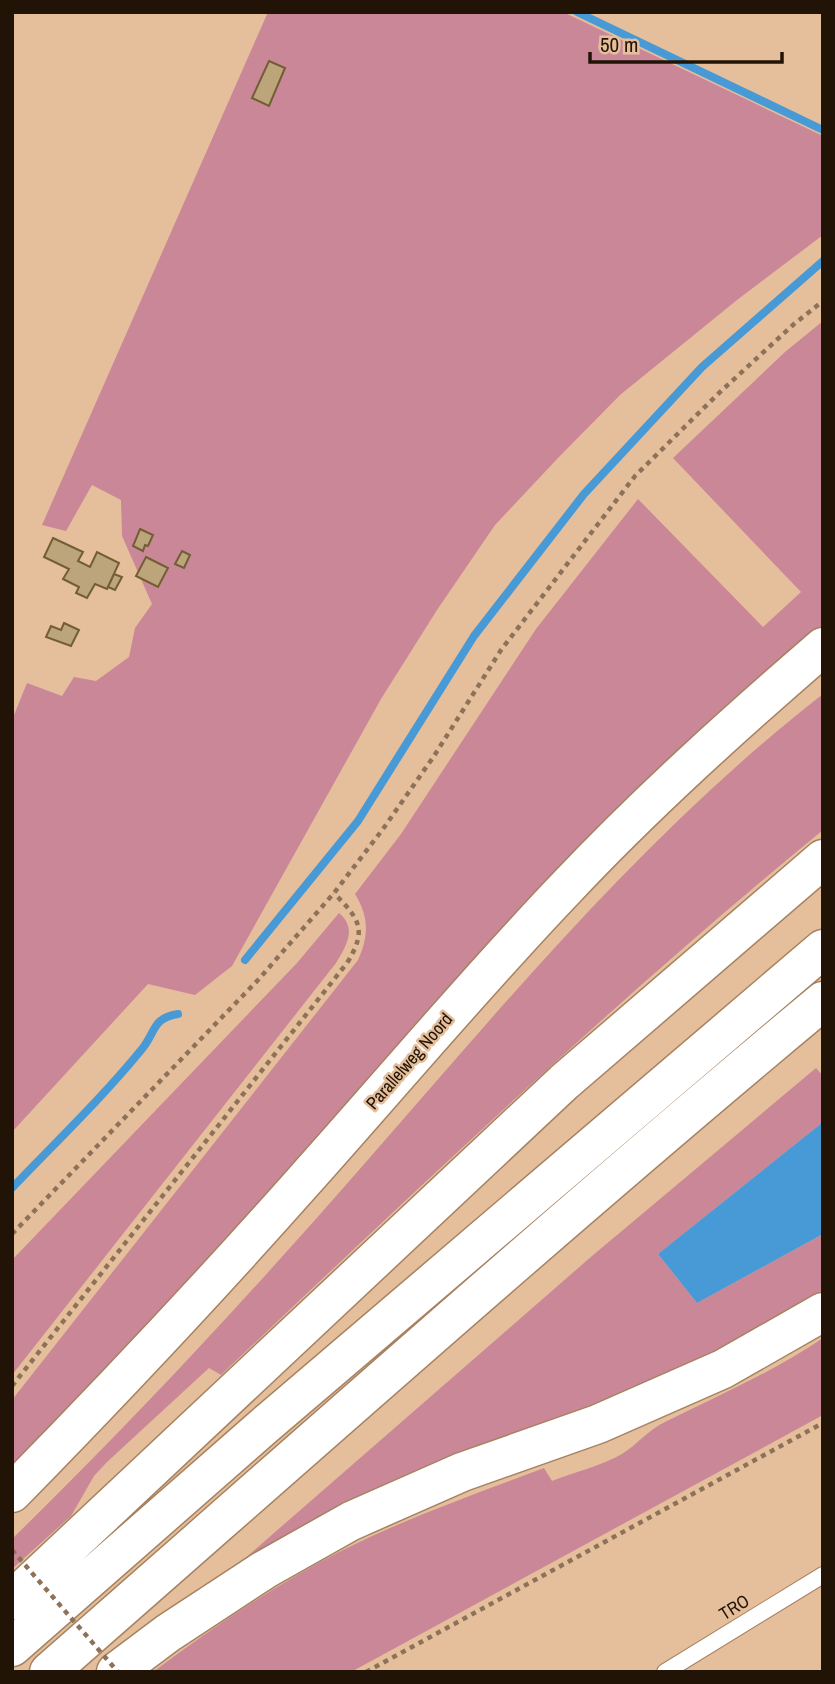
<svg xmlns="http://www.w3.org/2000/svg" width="835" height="1684" font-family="'Archivo Narrow',sans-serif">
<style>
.green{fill:#ca8798}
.water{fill:#479ad6}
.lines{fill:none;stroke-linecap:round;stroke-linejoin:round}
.stream{stroke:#479ad6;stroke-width:8}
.building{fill:#bca57a;stroke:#725d34;stroke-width:2}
.service-casing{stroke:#a68261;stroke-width:18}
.trunk-casing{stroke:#a68261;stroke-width:41}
.motorway-casing{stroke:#a68261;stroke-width:41}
.path{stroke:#8d7158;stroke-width:4.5;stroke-dasharray:5 5;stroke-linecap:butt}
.service{stroke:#fff;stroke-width:16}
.trunk{stroke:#fff;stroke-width:38}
.motorway{stroke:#fff;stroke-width:38}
.path-bridge{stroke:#8d7158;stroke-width:4.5;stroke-dasharray:5 5;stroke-linecap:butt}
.labels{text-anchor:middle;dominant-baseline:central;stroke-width:5;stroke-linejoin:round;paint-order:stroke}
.street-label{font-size:18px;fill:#211407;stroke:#e5be9b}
</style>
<rect width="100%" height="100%" fill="#e5be9b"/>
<path class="green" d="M268,12H563L823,136V235L737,300L620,395L558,458L495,525L437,610L381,699L232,966L195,995L148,984L12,1132V720L27,683L62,696L74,677L96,681L129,657L135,628L152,604L122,536L121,500L92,485L66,531L42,525Z
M823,321V626L732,709L12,1477V1400L358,960C369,936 369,917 355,894L401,834L536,629L638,499L763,627L801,592L673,458L785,352Z
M823,694V830C613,1002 417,1189 221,1375L209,1368L107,1462L94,1476L71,1516L12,1569V1539C133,1421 248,1297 359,1170C505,1003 647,831 823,694Z
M339,913C357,928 347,945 336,963L12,1375V1260L297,963Z
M816,1068L823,1076V1122L658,1254L697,1303L823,1234V1296L770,1332L247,1565L243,1560L592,1256Z
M823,1338V1415L351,1672H153C213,1627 275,1585 341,1551C406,1518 476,1494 544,1468L552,1481C574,1472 601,1466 622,1454C638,1444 648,1430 665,1422C719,1395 773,1372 823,1338Z"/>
<path class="water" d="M823,1122V1234L697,1303L658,1254Z"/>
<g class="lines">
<path class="stream" d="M577,12L823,130
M245,960L358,821L474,636L584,494L702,367L823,261
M12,1188C56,1142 102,1098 142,1049C156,1032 152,1018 178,1014"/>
</g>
<path class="building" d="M269,61L285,68L269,106L252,98Z
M140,529L153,535L148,546L145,545L143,551L133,546Z
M53,538L83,552L78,561L90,567L97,552L119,563L107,589L95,584L87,598L76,593L79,587L63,579L69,569L44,557Z
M182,551L190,555L184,568L175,564Z
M146,557L168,568L158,587L136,576Z
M114,574L122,577L115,590L108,587Z
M64,623L79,630L71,646L46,637L51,626L61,630Z"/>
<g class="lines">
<defs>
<path id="service" d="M665,1672L823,1575"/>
<path id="trunk" d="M12,1493C111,1392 208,1289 302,1183C390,1085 474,984 565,889C646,803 734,724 823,647"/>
<path id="motorway" d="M12,1600L564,1082L823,859
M12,1647L264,1426L823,949
M49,1672C306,1447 561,1219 823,1001
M116,1672L168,1633L264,1570L351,1521L462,1472L598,1424L723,1369L823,1312"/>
</defs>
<use href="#service" class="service-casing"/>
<use href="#trunk" class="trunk-casing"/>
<use href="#motorway" class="motorway-casing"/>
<path class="path" d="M12,1234L258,980L334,893L383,829L434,756L501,650L635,476L719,393L794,324L823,301
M12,1386L347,963C368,929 359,919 334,893
M366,1672L823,1423"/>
<use href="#service" class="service"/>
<use href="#trunk" class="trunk"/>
<use href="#motorway" class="motorway"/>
<path class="path-bridge" d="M12,1550L118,1672"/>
</g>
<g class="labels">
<g class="street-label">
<text transform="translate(409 1061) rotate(-49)">Parallelweg Noord</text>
<text transform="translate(734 1607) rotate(-32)">TRO</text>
</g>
</g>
<rect width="835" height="1684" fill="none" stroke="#211407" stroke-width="28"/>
<path d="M590 52v10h192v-10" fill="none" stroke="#211407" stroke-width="3.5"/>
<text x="600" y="52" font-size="21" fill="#211407" stroke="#e5be9b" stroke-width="5" paint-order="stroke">50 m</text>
</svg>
